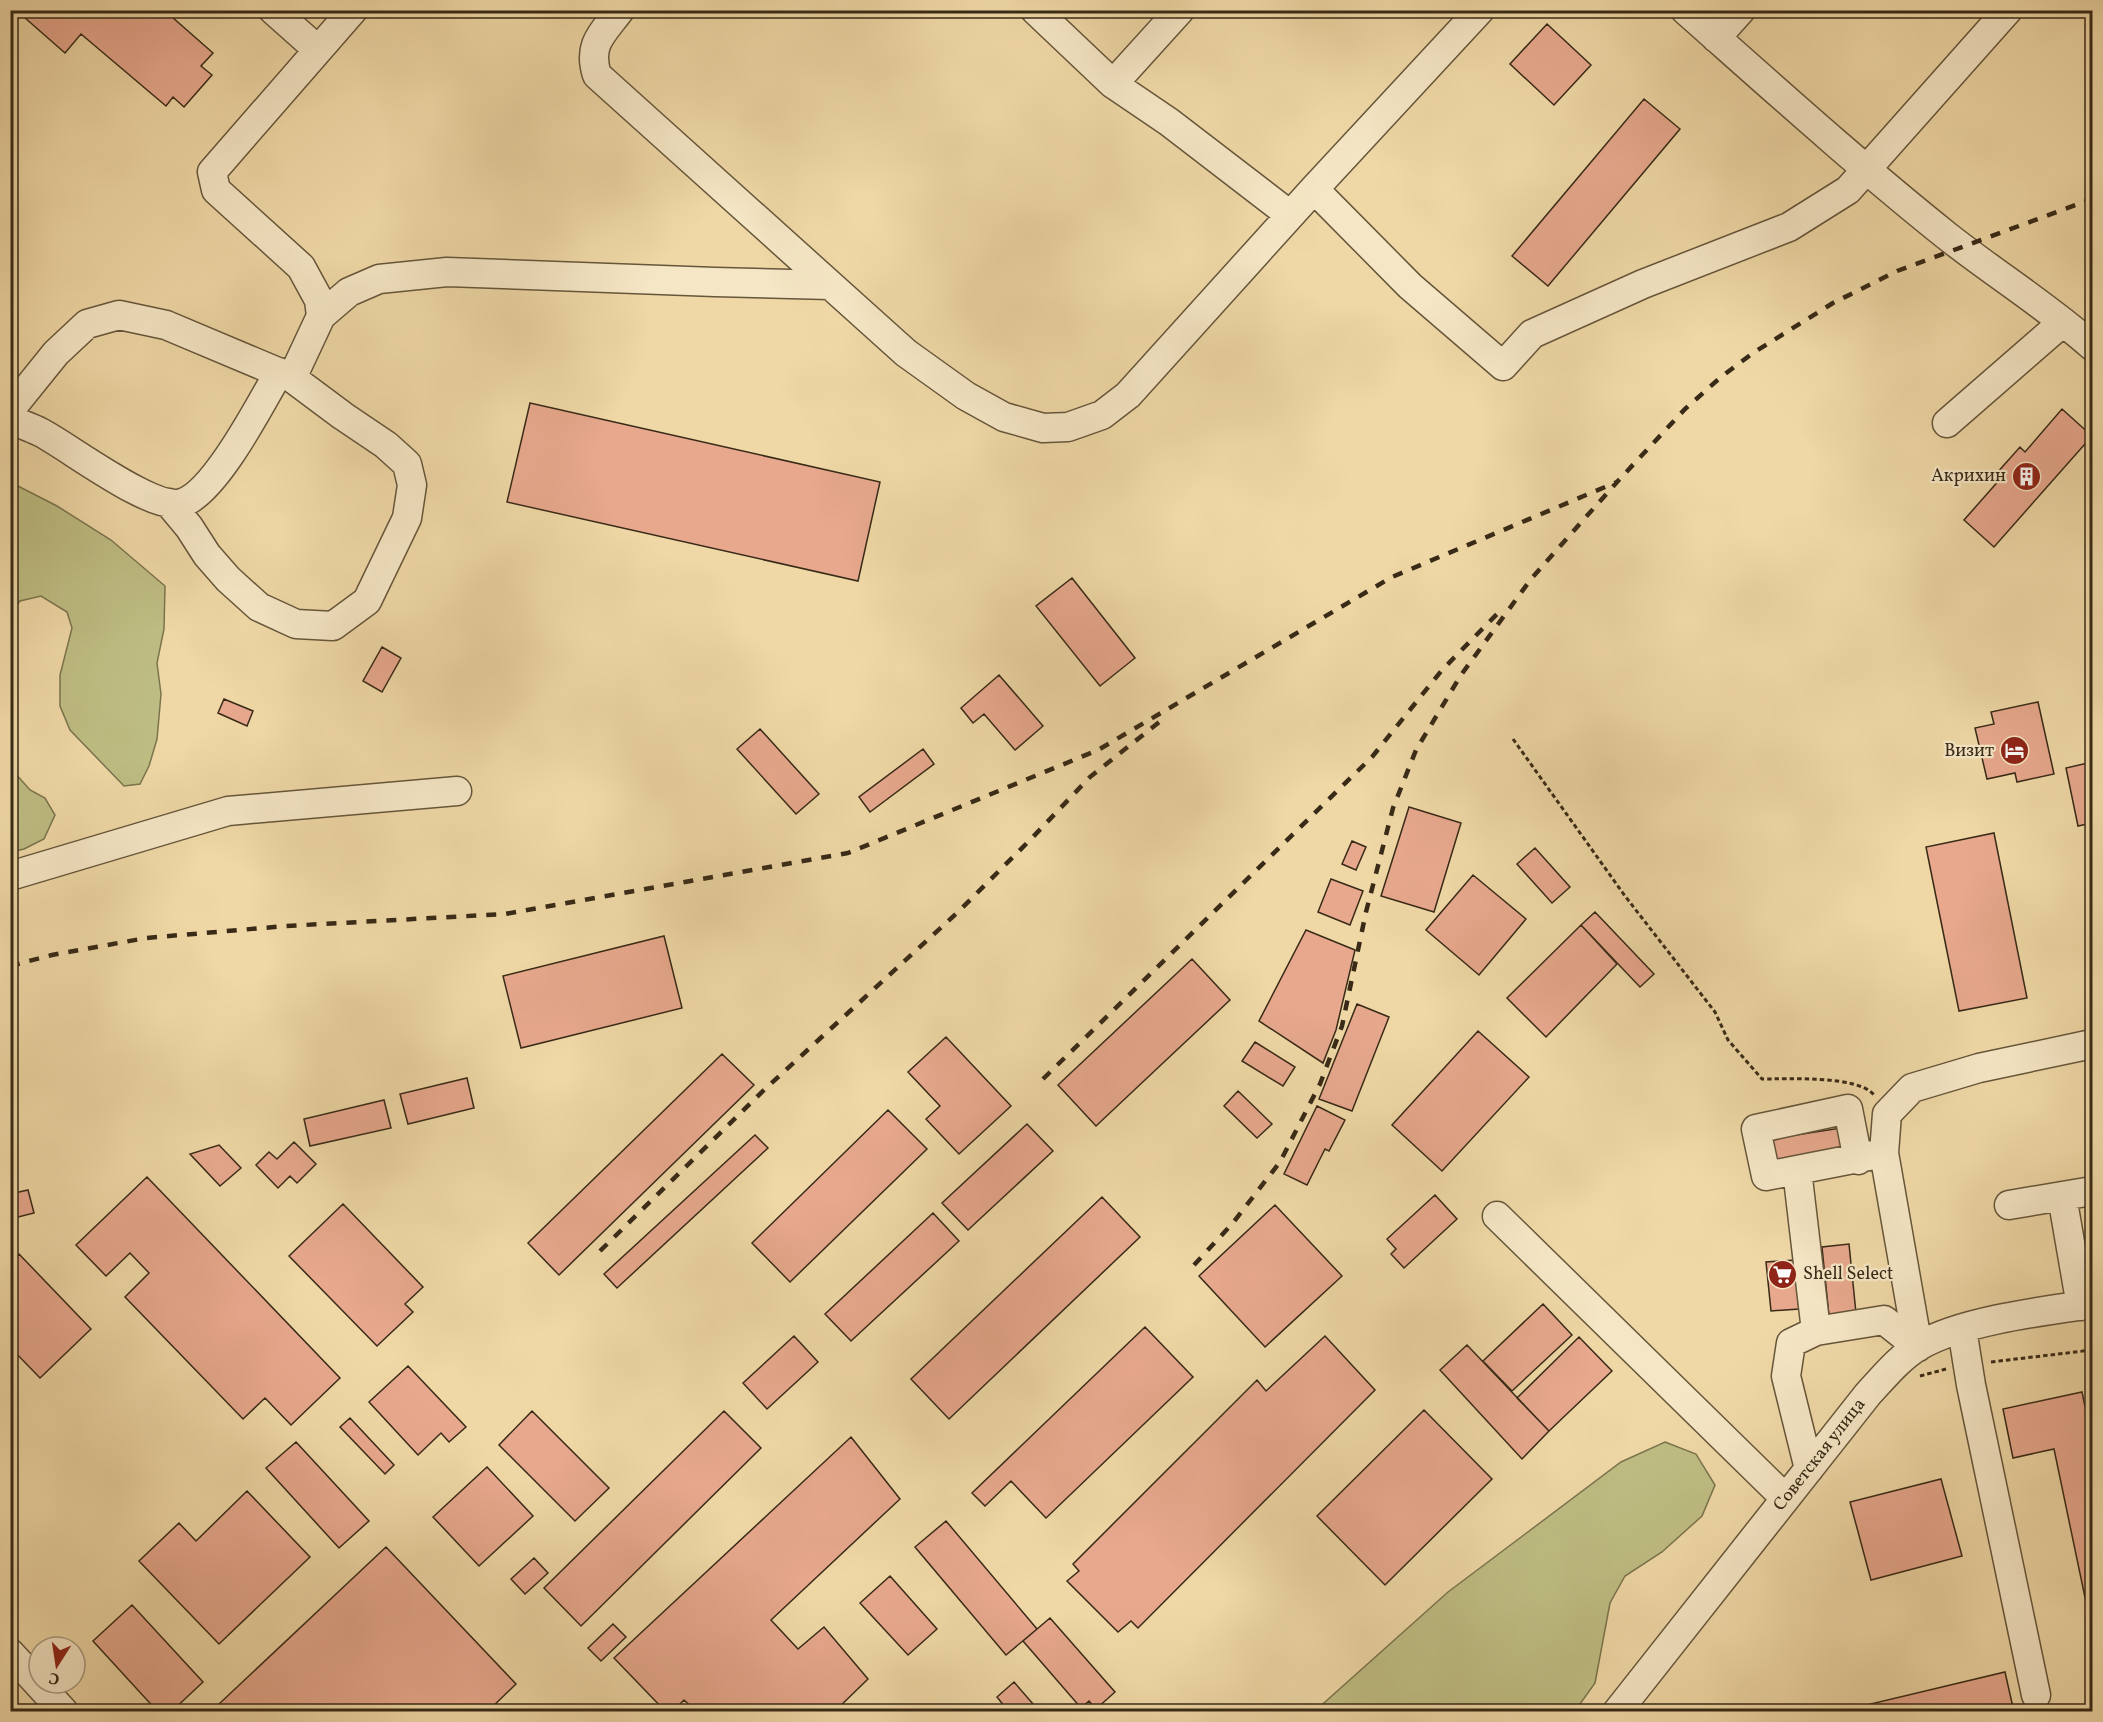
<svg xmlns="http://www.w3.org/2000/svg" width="2103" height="1722" font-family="Vollkorn,serif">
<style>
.green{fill:#bebd83;stroke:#7b744d;stroke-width:1.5}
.building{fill:#e7a88d;stroke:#382a17;stroke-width:1.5}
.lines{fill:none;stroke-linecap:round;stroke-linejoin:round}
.minor-casing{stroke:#66563b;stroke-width:31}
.path{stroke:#382a17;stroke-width:3;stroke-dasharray:4.5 3;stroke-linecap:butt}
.minor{stroke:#f5e6c5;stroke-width:28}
.rail{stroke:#382a17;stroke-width:4.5;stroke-dasharray:10 10;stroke-linecap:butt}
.labels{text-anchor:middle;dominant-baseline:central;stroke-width:4.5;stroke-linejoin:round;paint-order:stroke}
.poi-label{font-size:18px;fill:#382a17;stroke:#f5e6c5;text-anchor:end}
.street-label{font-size:18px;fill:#382a17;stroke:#f5e6c5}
</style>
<rect width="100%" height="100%" fill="#efd8a6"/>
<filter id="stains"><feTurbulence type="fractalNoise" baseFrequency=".00333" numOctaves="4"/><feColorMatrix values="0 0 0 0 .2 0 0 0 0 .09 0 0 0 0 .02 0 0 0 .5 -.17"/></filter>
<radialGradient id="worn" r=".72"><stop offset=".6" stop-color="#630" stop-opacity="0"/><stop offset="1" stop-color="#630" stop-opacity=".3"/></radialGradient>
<path class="green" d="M11,484L16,485L57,506L111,540L165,586L164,629L157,663L161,694L157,739L149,766L140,784L124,786L70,730L60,706V675L72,628L67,612L41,596L20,601L11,612Z
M11,755L14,772L30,790L45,798L55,815L44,839L24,849L11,852Z
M1665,1442L1696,1454L1715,1485L1702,1516L1662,1552L1625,1576L1610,1603L1595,1683L1575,1711H1315L1448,1592L1621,1462Z"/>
<path class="building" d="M16,10H164L213,53L201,66L212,75L184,107L173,97L166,106L81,34L65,53Z
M1547,24L1591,65L1554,105L1510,64Z
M1644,99L1680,129L1548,286L1512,256Z
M530,403L880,482L858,581L507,502Z
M2062,409L2092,436L1994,547L1964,520L2001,478L1996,474L2020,447L2025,452Z
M1072,578L1135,658L1100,686L1036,606Z
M382,647L401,658L382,692L363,681Z
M999,675L1043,726L1015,750L984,714L973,723L961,708Z
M224,699L253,711L247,726L218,713Z
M2038,702L2054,774L2017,782L2015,773L1987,779L1975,728L1994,724L1991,712Z
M760,729L819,794L796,814L737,749Z
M923,749L934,764L870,812L859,797Z
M2092,762V823L2078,826L2066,768Z
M1409,807L1461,823L1434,912L1381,896Z
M1994,833L2027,998L1959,1011L1926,847Z
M1352,841L1366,847L1356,870L1342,864Z
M1535,848L1570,887L1552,903L1517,864Z
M1473,875L1526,919L1479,975L1426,930Z
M1331,879L1363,891L1350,925L1318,912Z
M1595,912L1654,974L1640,987L1581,925Z
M1581,925L1617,964L1546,1037L1507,998Z
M1306,930L1355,950L1336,1030L1323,1063L1259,1021Z
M664,936L682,1008L521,1048L503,976Z
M1192,959L1230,1000L1096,1126L1058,1085Z
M1357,1004L1389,1017L1352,1111L1319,1099Z
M1478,1031L1529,1077L1442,1171L1392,1125Z
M946,1037L1011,1106L959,1154L926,1119L940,1106L908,1072Z
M1255,1042L1295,1067L1283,1086L1242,1061Z
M722,1054L754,1085L559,1275L528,1243Z
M467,1078L474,1108L408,1124L400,1094Z
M1238,1091L1272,1124L1257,1138L1224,1106Z
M384,1100L391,1128L310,1146L304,1119Z
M1317,1106L1345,1120L1329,1151L1325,1149L1307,1185L1284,1174Z
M888,1110L927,1149L790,1282L752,1243Z
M1027,1124L1053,1151L968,1230L942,1203Z
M1841,1128L1845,1152L1773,1164L1769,1139Z
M755,1135L768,1148L617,1288L604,1274Z
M294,1142L316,1164L297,1183L290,1176L278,1188L256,1165L269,1152L277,1159Z
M219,1145L241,1168L220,1186L190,1154Z
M147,1177L340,1378L291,1425L265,1398L243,1419L125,1297L149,1273L130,1253L106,1276L76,1245Z
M28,1190L34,1213L10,1219V1194Z
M1435,1195L1457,1219L1404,1268L1391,1254L1396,1249L1387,1239Z
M1102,1197L1140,1237L949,1419L911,1379Z
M343,1204L423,1287L405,1304L413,1312L377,1346L289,1256Z
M1275,1205L1342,1276L1265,1347L1199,1276Z
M933,1213L959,1241L851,1341L825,1314Z
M2092,1223V1252L2086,1224Z
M1849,1244L1856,1313L1829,1316L1822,1247Z
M19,1254L91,1329L40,1378L10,1347V1263Z
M1794,1260L1799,1309L1771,1311L1766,1262Z
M1543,1304L1572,1335L1512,1391L1483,1361Z
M1145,1327L1193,1377L1046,1518L1011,1481L985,1506L972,1493Z
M794,1336L818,1362L767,1409L743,1383Z
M1325,1336L1375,1390L1138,1628L1131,1621L1118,1632L1067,1581L1079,1571L1073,1564L1257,1380L1266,1391Z
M1579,1337L1612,1371L1549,1431L1517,1398Z
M1467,1345L1549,1431L1522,1459L1440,1370Z
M408,1366L466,1427L449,1442L441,1433L418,1455L369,1402Z
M2082,1392L2092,1440V1631L2054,1449L2013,1458L2003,1409Z
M1424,1410L1492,1479L1385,1585L1317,1516Z
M532,1411L609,1488L575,1521L499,1445Z
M724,1411L761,1448L581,1626L544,1588Z
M350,1418L394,1465L385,1474L340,1427Z
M851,1437L900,1499L771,1620L798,1649L824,1627L868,1679L834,1712H697L684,1700L672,1712H666L614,1658Z
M296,1442L369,1521L339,1548L266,1468Z
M487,1467L533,1516L479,1566L433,1517Z
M1941,1479L1962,1556L1871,1580L1850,1502Z
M247,1491L310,1557L219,1644L139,1561L179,1523L196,1541Z
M946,1521L1037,1629L1006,1655L915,1547Z
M386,1547L516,1684L487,1712H226L219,1704Z
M534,1558L548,1573L525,1594L511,1579Z
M890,1576L937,1629L908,1655L860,1603Z
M132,1605L203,1682L171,1712H158L93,1641Z
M1050,1618L1115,1692L1096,1709L1089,1701L1081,1708L1023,1641Z
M613,1624L626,1637L601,1661L588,1648Z
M2005,1672L2014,1712H1859L1858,1707Z
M1014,1682L1040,1712H1009L997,1697Z"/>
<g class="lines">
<defs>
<path id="minor" d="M273,10L318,50
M620,10C603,33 587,44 597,75L906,353L966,396L1004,417L1043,428L1068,427L1102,415L1128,395L1314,189L1480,10
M1035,10L1113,84L1169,122L1290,215
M1685,10C1772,87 1857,164 1947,236C1995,274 2047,306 2092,346
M1716,38L1741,10
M1113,84L1180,10
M1314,189L1410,286L1503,366L1532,334L1643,284L1789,227L1848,190L2008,10
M321,316L349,292L379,279L447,272L715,282L830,285
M292,378L321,316L319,300L301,267L216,190L212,172L353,10
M10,410L56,353L87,324L119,315L166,325L292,378L343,416L386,445L407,464L412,485L407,518L367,601L333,626L296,624L259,607L228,579L207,555L189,527L169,503
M10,419C20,424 30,427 40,432C68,446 153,512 182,503C215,493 261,403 279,372
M1947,423L2063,322
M10,876L228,811L457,791
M1797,1170L1766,1176L1756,1129L1848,1109L1858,1160
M2062,1196L2081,1306
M2009,1205L2092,1191
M1497,1216L1785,1498
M1962,1329L1971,1385L2036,1695
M1816,1331L1797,1170L1884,1153
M1918,1347L1884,1153L1887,1114L1912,1088L1979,1068L2092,1044
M1809,1469L1786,1376L1791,1343L1816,1331L1884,1320L1918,1347
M10,1653L64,1712
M1617,1712L1868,1394C1884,1377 1899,1358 1919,1346C1961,1321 2043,1311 2092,1304"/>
</defs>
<use href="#minor" class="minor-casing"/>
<path class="path" d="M1513,739L1625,896L1715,1012L1728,1040L1762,1079C1787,1079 1858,1075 1874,1095
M1991,1362L2092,1350
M1920,1376L1946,1369"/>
<use href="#minor" class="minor"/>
<path class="rail" d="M10,966L52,955L146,938L286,926L505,914L848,853L1098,750L1392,577L1617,482
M1043,1079L1372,757L1442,670L1500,611
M600,1251L765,1089L958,912L1031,839L1090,777L1163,719
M1194,1265L1232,1224L1280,1162L1320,1084L1342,1026L1366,912L1393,808L1416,750L1461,675L1531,579L1617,482L1685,409L1721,377L1753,353L1833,303L1897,271L2092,199"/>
</g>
<defs>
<symbol id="building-disc" viewBox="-11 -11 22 22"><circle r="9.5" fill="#8f2418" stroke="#f5e6c5"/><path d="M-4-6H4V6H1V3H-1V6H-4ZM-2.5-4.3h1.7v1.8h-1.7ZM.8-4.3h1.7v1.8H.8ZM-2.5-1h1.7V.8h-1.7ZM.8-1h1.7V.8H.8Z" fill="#fff"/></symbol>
<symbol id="hotel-disc" viewBox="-11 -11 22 22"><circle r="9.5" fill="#8f2418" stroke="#f5e6c5"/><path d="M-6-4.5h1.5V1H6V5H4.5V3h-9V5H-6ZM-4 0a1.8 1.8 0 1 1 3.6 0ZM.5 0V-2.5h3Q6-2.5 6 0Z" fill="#fff"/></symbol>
<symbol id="supermarket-disc" viewBox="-11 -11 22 22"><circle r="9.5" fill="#8f2418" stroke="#f5e6c5"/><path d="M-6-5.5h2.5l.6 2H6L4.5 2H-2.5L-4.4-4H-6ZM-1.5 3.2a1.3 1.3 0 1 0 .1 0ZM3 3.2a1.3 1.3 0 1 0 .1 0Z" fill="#fff"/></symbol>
</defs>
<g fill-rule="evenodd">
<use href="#building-disc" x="2010" y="460" width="33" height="33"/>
<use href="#hotel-disc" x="1998" y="734" width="33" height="33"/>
<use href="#supermarket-disc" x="1766" y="1258" width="33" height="33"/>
</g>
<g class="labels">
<g class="poi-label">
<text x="2006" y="476">Акрихин</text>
<text x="1994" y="751">Визит</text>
<text x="1803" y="1274" text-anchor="start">Shell Select</text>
</g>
<g class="street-label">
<text transform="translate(1820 1455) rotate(-52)">Советская улица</text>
</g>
</g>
<rect width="2103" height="1722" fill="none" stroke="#efd8a6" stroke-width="36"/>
<rect x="12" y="12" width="2079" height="1698" fill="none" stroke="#382a17" stroke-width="3"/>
<rect x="18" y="18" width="2067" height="1686" fill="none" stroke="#382a17" stroke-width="1.5"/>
<g transform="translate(57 1665) rotate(192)"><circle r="28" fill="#f5e6c5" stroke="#a99b7f" stroke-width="1.5"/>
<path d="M0-4.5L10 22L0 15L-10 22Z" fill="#8f2418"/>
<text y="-9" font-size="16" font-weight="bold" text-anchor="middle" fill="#382a17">С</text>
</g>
<rect width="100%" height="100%" filter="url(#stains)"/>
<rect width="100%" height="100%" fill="url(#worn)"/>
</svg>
